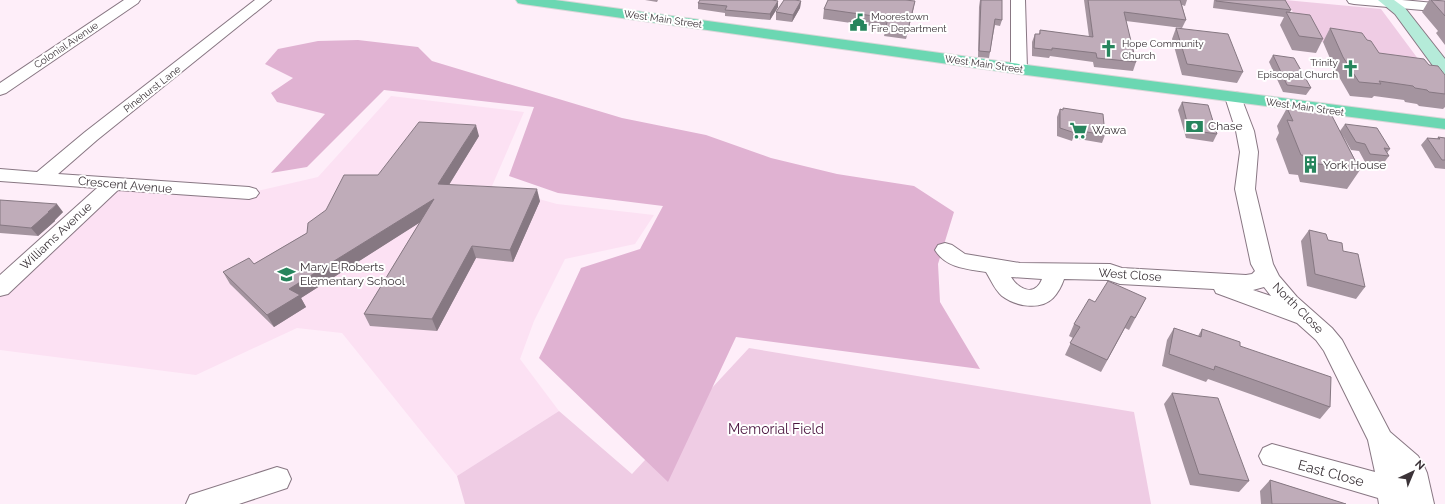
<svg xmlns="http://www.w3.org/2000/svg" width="1445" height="504" font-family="Raleway,sans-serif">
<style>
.built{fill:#fce1f3}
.green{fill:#efcce4}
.forest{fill:#e0b2d2}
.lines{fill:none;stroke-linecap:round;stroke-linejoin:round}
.minor-casing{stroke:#887783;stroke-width:2}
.secondary-casing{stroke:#887783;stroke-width:2}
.primary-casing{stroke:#d8d6d7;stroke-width:2}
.minor{fill:#fff;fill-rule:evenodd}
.secondary{fill:#b5ebd9;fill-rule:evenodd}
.primary{fill:#6bd7b2;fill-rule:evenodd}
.wall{fill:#a4949f}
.shaded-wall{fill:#867882}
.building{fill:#bfacb9;stroke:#867882}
.labels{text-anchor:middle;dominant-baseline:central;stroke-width:4;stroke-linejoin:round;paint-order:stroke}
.far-poi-label{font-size:10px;fill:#3b3338;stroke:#fff;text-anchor:start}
.far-street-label{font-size:10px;fill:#3b3338;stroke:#fff}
.poi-label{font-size:12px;fill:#3b3338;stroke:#fff;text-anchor:start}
.street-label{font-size:12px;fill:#3b3338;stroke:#fff}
.near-park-label{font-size:14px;fill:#4c1640;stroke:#fff}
.near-street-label{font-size:14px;fill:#3b3338;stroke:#fff}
</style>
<rect width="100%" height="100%" fill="#feeef9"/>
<path class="built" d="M391,96L524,112L492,186L557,204L654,215L635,244L565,259L534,321L520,359L559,411L457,476L342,333L297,328L196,375L0,350V288L113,184L249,193L318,177Z"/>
<path class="green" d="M1285,0L1381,9L1430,75L1324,42L1311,40Z
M749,348L1134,412L1151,504H465L457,476L559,411L632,474Z"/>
<path class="forest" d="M358,40L418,47L432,61L622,118L706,135L771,158L837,174L914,186L954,212L938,264L940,302L980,369L736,337L668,482L539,358L581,268L640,249L663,206L558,193L509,176L534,107L384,90L307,167L271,173L325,114L277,102L271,93L293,78L265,64L278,49L318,41Z"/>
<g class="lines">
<defs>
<path id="minor" d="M124,0H140L138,3L6,93L0,95V83Z
M255,0H271L97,140L58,174L249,187L256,189L259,193L256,197L249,199L118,190L8,294L0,296V275L97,188L0,181V169L37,172L85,132Z
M1011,0H1025L1027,69L1025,72L1019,74L1013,72L1011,69Z
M1347,0H1402L1445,4V12L1354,4L1349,3Z
M1233,92L1239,93L1241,97L1254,131L1258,152L1255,189L1273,264L1279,276L1297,297L1332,328L1342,340L1390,432L1418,456L1423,464L1427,473L1434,504H1379L1378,498L1263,464L1259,456L1263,448L1272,444L1375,472L1368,440L1324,351L1316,340L1297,323L1216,293L1214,289L1120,284L1108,280L1064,279C1062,285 1058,293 1053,298C1040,311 1015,306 1002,296C995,290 991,280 986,272C967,269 946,268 935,250L938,245L945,243L952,245L965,254L1020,263L1110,264L1122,268L1246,275L1252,274L1255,271L1251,264L1235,189L1240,152L1236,131L1225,97L1227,93ZM1011,277L1042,279C1035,297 1019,290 1011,277ZM1264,287L1271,296L1253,290Z
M277,467L287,470L291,479L287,488L239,504H186L190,495Z"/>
<path id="secondary" d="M1378,0H1394L1405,8L1445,59V75L1439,74L1395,14Z"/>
<path id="primary" d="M516,0H555L1019,64L1445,119V129L1019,74L523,4L518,3Z"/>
</defs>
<use href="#minor" class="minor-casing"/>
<use href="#secondary" class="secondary-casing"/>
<use href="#primary" class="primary-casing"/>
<use href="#minor" class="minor"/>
<use href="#secondary" class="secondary"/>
<use href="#primary" class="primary"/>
</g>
<path class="wall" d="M645,0H658L657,2Z
M980,0H1002V20L1000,26L995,25L990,52L989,58L978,57L979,7Z
M1084,0H1187L1185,6L1182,5L1186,20L1182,28L1126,21L1136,62L1133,71L1094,67L1093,62L1050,56L1049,58L1032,56V42L1035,34H1039L1040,30L1089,37Z
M1214,0H1285L1291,10L1290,12L1323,39L1316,53L1292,50L1280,25L1284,17L1213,8Z
M1429,0L1445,1V45L1436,33L1438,31L1422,12Z
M801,1L800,8L792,22L776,20V12Z
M698,3L778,7L770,20L725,16V13L698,9Z
M824,9L913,11L906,39L884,36L886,28L823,19Z
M1176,28L1243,72L1237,83L1182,75L1172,39Z
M1330,28L1367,40L1379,53L1445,75V107L1443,109L1419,106L1417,104L1405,102L1404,100L1374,96L1372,98L1350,96L1335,70L1323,42Z
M1273,55L1311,88L1306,95L1283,92L1269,62Z
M1182,102L1217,134L1213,142L1186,138L1178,110Z
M1287,108L1340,131L1345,124L1390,149L1387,153L1389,156L1383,164L1365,162L1359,151L1351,150L1342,134L1360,170L1347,189L1300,182L1298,175L1289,174L1276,139L1279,133L1277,126Z
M1060,109L1105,135L1102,143L1073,138L1072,141L1057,136V117Z
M479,136L449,185L540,201L513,262L476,258L437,331L370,326L364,314L420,222L301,298L306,307L274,327L230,284L223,272L254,264L307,233L326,210L378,175Z
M1438,137L1445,138V169L1435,168L1421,145L1427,138L1437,139Z
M0,200L63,212L55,220V221L38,236L0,233Z
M1309,230L1328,240L1365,287L1356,299L1307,286L1301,241Z
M1146,298L1129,330L1125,328L1101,372L1065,355L1073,338L1069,336L1074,324L1095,302Z
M1174,328L1198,336L1202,329L1240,346L1330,407L1320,419L1208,379L1206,382L1162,366L1167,340Z
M1172,393L1249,481L1239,492L1190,485L1164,404Z
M1270,480L1346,504H1261L1260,491Z"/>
<path class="shaded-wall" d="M778,1V7L770,20V14Z
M801,1L800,8L792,22L793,15Z
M915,1L913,11L906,39L908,29Z
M476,125L479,136L442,196L438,184Z
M537,189L540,201L513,262L510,250Z
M434,199L438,211L301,298L306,307L274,327L267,315L289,289Z
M57,204L63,212L55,220V221L38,236L31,228Z
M472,246L476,258L437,331L432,319Z"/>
<path class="building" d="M700,0H772L778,1L770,14L725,10L727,6L698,3Z
M784,0H795L801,1L793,15L776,12Z
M828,0H905L915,1L908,29L886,26L888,18L824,9Z
M981,0H1002V20L995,19L990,52L979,51Z
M1088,0H1180L1186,20L1124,12L1136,62L1097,58L1096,53L1052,48V50L1034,48L1035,34H1040V30L1093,37Z
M1216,0H1285L1291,10L1216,1Z
M1431,0L1445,1V16Z
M1286,12L1310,15L1323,39L1299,36Z
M1176,28L1228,34L1243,72L1187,64Z
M1330,28L1362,33L1367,40L1371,41L1379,53L1424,59L1429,65L1438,66L1445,75V94L1429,92L1427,90L1415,88L1413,86L1379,81L1381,84L1359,82L1343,57Z
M1273,55L1294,58L1311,88L1287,85Z
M1182,102L1208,105L1217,134L1189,130Z
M1063,108L1103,114L1105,135L1075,130V133L1060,128V109L1063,110Z
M1287,108L1331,114L1360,170L1312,163L1309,156L1301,155L1287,120L1293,121Z
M419,122L476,125L438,184L537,189L510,250L472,246L432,319L364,314L434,199L289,289L300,295L267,315L223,272L249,258L254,264L307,233L308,223L326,210L344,175H378Z
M1345,124L1377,128L1390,149L1384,148L1389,156L1370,154L1365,144L1356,142Z
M1438,137L1445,138V160H1442L1427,138L1440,139Z
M0,200L57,204L48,212H49L31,228L0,225Z
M1309,230L1326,234L1328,240L1342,243L1343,251L1358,254L1365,287L1315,274Z
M1108,281L1146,298L1135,318L1131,316L1107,360L1070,343L1080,327L1074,324L1089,299L1095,302Z
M1174,328L1201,337L1202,329L1240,342V346L1331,377L1330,407L1215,366L1214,370L1169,354Z
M1172,393L1218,398L1249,481L1199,474Z
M1270,480L1346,504H1272Z"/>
<defs>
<symbol id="civic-bare" viewBox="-9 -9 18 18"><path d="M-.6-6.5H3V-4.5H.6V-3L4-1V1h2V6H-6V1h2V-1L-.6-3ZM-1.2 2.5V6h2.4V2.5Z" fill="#27855d" stroke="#fff" stroke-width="2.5" paint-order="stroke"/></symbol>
<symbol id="church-bare" viewBox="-9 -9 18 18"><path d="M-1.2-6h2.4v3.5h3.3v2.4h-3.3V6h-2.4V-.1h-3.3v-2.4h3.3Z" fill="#27855d" stroke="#fff" stroke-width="2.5" paint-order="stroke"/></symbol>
<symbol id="bank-bare" viewBox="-9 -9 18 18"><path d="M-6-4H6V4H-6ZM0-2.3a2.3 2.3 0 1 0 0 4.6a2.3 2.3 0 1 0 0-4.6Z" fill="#27855d" stroke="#fff" stroke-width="2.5" paint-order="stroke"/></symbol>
<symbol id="supermarket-bare" viewBox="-9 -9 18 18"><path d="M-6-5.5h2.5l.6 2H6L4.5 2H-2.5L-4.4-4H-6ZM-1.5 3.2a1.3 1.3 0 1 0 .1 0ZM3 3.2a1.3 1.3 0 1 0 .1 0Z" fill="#27855d" stroke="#fff" stroke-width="2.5" paint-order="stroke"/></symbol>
<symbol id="building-bare" viewBox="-9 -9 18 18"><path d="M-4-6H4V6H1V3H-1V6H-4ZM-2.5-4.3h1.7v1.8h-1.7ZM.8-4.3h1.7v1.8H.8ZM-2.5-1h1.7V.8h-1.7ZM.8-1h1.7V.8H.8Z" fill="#27855d" stroke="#fff" stroke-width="2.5" paint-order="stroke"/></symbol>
<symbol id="school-bare" viewBox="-9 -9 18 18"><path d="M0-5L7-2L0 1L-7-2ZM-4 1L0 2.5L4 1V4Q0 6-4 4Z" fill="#27855d" stroke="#fff" stroke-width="2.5" paint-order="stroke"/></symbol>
</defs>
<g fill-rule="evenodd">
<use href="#civic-bare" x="846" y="10" width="25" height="25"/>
<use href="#church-bare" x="1096" y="36" width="25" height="25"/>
<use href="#church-bare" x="1338" y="56" width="25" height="25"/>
<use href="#bank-bare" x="1182" y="114" width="25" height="25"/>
<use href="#supermarket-bare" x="1066" y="118" width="25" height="25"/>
<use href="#building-bare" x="1298" y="152" width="25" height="25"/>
<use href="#school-bare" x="274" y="262" width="25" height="25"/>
</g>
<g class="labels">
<g class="far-poi-label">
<text x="871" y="16">Moorestown<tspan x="871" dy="12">Fire Department</tspan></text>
<text x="1122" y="43">Hope Community<tspan x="1122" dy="12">Church</tspan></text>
<text x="1338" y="62" text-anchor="end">Trinity<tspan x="1338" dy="12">Episcopal Church</tspan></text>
</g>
<g class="far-street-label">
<text transform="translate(663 19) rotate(8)">West Main Street</text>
<text transform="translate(66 45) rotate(-34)">Colonial Avenue</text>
<text transform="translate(984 64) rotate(8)">West Main Street</text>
<text transform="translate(152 89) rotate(-38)">Pinehurst Lane</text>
<text transform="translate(1305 107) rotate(8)">West Main Street</text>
</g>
<g class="poi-label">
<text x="1208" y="126">Chase</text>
<text x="1092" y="130">Wawa</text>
<text x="1323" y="165">York House</text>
<text x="300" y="267">Mary E Roberts<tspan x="300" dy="14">Elementary School</tspan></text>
</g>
<g class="street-label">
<text transform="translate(125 185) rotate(5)">Crescent Avenue</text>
<text transform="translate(56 236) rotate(-43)">Williams Avenue</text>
<text transform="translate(1130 275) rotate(4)">West Close</text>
<text transform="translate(1298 308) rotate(45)">North Close</text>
</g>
<g class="near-park-label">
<text x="776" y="429">Memorial Field</text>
</g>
<g class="near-street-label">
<text transform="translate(1331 473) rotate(15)">East Close</text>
</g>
</g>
<g transform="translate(1413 472) rotate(44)" stroke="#ffffff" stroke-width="3" paint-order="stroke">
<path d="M0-3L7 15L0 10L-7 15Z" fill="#3b3338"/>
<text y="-6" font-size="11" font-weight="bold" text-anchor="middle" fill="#3b3338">N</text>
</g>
</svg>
